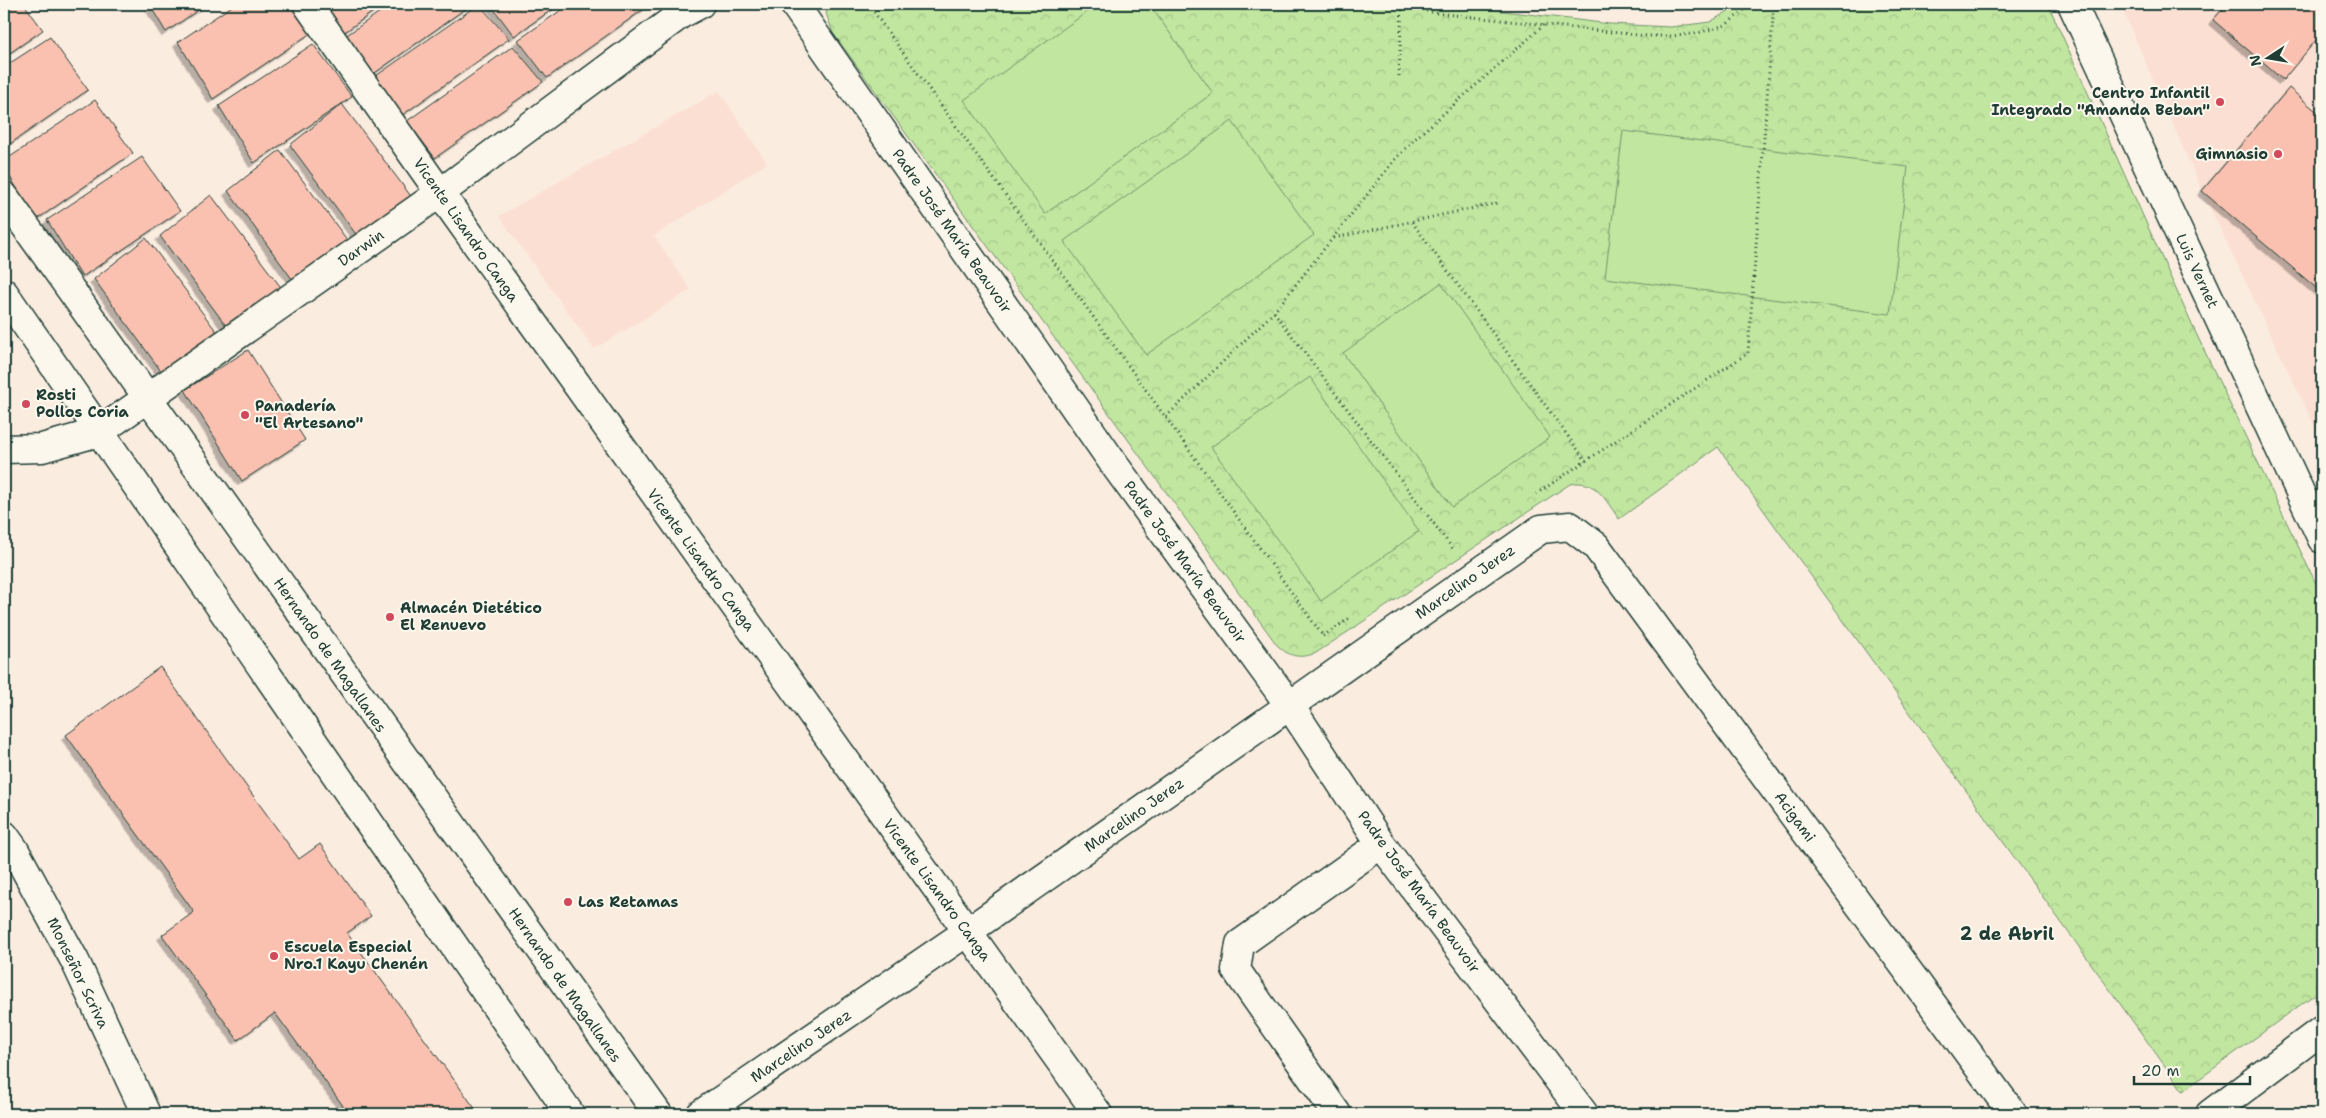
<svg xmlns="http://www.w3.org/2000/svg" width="2326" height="1118" font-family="'Shantell Sans',sans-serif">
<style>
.built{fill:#fbdfd2}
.forest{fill:url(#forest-crowns);stroke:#70926a}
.pitch{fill:#c1e6a0;stroke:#70926a}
.building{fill:#fac1b1;stroke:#1f3d34;filter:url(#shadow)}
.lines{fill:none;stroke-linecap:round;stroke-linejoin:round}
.minor-casing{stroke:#1f3d34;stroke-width:31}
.major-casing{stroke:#1f3d34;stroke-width:31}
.path{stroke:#1f3d34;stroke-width:3;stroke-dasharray:1 4;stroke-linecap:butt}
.minor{stroke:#fbf7ec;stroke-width:28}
.major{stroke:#fbf7ec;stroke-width:28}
.poi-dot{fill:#d1495b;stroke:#fbf7ec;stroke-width:2}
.labels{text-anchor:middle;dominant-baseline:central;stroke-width:4;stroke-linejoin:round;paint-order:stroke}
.poi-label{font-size:15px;font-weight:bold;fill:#1f3d34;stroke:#fbf7ec;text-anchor:start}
.street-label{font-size:15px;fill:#1f3d34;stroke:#fbf7ec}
.quarter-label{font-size:18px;font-weight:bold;fill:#1f3d34;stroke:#fbf7ec}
</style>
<defs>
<pattern id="forest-crowns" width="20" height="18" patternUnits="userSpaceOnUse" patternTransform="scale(1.25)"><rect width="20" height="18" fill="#c1e6a0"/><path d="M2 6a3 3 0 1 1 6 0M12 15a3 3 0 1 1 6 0" fill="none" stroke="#a5c68a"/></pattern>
<filter id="shadow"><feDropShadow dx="-4.5" dy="4.5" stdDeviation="0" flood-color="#0004"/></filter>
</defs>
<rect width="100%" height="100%" fill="#fbece0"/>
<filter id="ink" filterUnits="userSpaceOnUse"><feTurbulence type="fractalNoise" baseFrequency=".02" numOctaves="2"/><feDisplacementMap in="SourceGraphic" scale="10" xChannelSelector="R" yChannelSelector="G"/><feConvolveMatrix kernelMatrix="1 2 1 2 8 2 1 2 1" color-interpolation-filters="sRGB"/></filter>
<g filter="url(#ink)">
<path class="built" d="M2120,4H2322V442L2202,191Z
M719,91L767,163L654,236L691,290L594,349L499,216Z"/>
<path class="forest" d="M829,4H1446L1610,24L1671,27L1710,22L1740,4H2048L2192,325L2322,596V989L2183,1091L1718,447L1619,519C1605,500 1596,478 1570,484L1316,653C1300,659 1289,657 1277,645L833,33L826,13Z"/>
<path class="pitch" d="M1098,4H1149L1213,93L1045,214L964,100Z
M1232,121L1314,235L1146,355L1064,241Z
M1623,131L1908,167L1890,314L1605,278Z
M1441,283L1550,437L1452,507L1343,353Z
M1310,377L1419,531L1321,601L1211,447Z"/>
<path class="building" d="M4,4H24L43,30L4,57Z
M149,4H207L166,32Z
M235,4H290L311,33L213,99L178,42Z
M319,4H384L342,34Z
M391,4H472L372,75L344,37Z
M479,4L509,39L401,116L373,78Z
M490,4H560L514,36Z
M570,4H651L547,78L518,40Z
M2227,4H2322V33L2283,80L2213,20Z
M50,37L88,90L4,148V67Z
M313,44L352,97L254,163L219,106Z
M513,46L543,82L435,158L407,121Z
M2289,88L2322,116V293L2202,191Z
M95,100L133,153L36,220L4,167V161Z
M342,104L413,199L358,237L290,145Z
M280,150L351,245L295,283L228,191Z
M142,157L180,211L82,277L47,220Z
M211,195L283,290L227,327L160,236Z
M146,238L217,332L161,371L94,279Z
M248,350L305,440L242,481L185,390Z
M160,667L299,859L320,844L371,916L347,933L479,1114H349L275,1013L238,1040L162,935L194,912L66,735Z"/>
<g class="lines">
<defs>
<path id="minor" d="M307,4L440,193L1098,1114
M794,4L1116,467L1290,706L1381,844L1584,1114
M2072,4L2322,539
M4,449L42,448L99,432
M4,835L14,849L75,961L146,1114
M701,1114L967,932L1541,529L1570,526L1596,546L2013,1114
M1337,1114L1236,970L1240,944L1381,844
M2210,1114L2322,1030"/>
<path id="major" d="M4,196L658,1114
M4,293L570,1114
M99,432L440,193L681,14L700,4"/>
</defs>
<use href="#minor" class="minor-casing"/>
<use href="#major" class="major-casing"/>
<path class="path" d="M868,4L1323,636
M1413,4L1427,11L1436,13L1647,36H1671L1694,34L1726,25L1751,4
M1399,76L1402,4
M1412,222L1586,461
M1334,238L1498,203
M1274,312L1453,549
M1166,417L1274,312L1397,157L1416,138L1544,25
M1536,494L1748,353L1774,4
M1323,636L1350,618"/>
<use href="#minor" class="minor"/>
<use href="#major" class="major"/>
</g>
</g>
<g class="poi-dot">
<circle cx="2220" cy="102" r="5"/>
<circle cx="2278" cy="154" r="5"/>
<circle cx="26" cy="404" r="5"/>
<circle cx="245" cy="415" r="5"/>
<circle cx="390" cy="617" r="5"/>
<circle cx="568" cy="902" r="5"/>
<circle cx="274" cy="956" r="5"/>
</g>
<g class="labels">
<g class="poi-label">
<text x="2210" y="93" text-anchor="end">Centro Infantil<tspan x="2210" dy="17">Integrado "Amanda Beban"</tspan></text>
<text x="2268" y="154" text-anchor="end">Gimnasio</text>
<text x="36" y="395">Rosti<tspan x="36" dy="17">Pollos Coria</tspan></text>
<text x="255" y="406">Panadería<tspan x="255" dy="17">"El Artesano"</tspan></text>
<text x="400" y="608">Almacén Dietético<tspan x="400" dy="17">El Renuevo</tspan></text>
<text x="578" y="902">Las Retamas</text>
<text x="284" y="947">Escuela Especial<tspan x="284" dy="17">Nro.1 Kayu Chenén</tspan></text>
</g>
<g class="street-label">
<text transform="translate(466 230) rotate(55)">Vicente Lisandro Canga</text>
<text transform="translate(952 231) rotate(55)">Padre José María Beauvoir</text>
<text transform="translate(361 248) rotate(-35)">Darwin</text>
<text transform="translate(2197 271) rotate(65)">Luis Vernet</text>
<text transform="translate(701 560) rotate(54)">Vicente Lisandro Canga</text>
<text transform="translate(1185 562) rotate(54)">Padre José María Beauvoir</text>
<text transform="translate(1465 582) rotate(-35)">Marcelino Jerez</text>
<text transform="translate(330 655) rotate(55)">Hernando de Magallanes</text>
<text transform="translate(1134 815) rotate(-35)">Marcelino Jerez</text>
<text transform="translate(1795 817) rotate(54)">Acigami</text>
<text transform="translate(937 890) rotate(54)">Vicente Lisandro Canga</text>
<text transform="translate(1419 892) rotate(54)">Padre José María Beauvoir</text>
<text transform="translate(78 973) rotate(64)">Monseñor Scriva</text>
<text transform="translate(565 985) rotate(55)">Hernando de Magallanes</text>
<text transform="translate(801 1046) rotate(-34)">Marcelino Jerez</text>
</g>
<g class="quarter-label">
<text x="2007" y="934">2 de Abril</text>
</g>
</g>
<rect width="2326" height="1118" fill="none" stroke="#fbf7ec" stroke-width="20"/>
<rect x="10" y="10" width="2306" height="1098" fill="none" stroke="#1f3d34" stroke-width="2" filter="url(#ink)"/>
<g transform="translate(2268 58) rotate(258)" stroke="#fbf7ec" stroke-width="4" paint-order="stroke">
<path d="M0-4L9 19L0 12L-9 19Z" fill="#1f3d34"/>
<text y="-8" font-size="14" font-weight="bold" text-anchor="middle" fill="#1f3d34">N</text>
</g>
<path d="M2134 1076v8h116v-8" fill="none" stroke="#1f3d34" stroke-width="2.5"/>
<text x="2141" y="1076" font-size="15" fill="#1f3d34" stroke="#fbf7ec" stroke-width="4" paint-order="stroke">20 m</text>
</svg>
